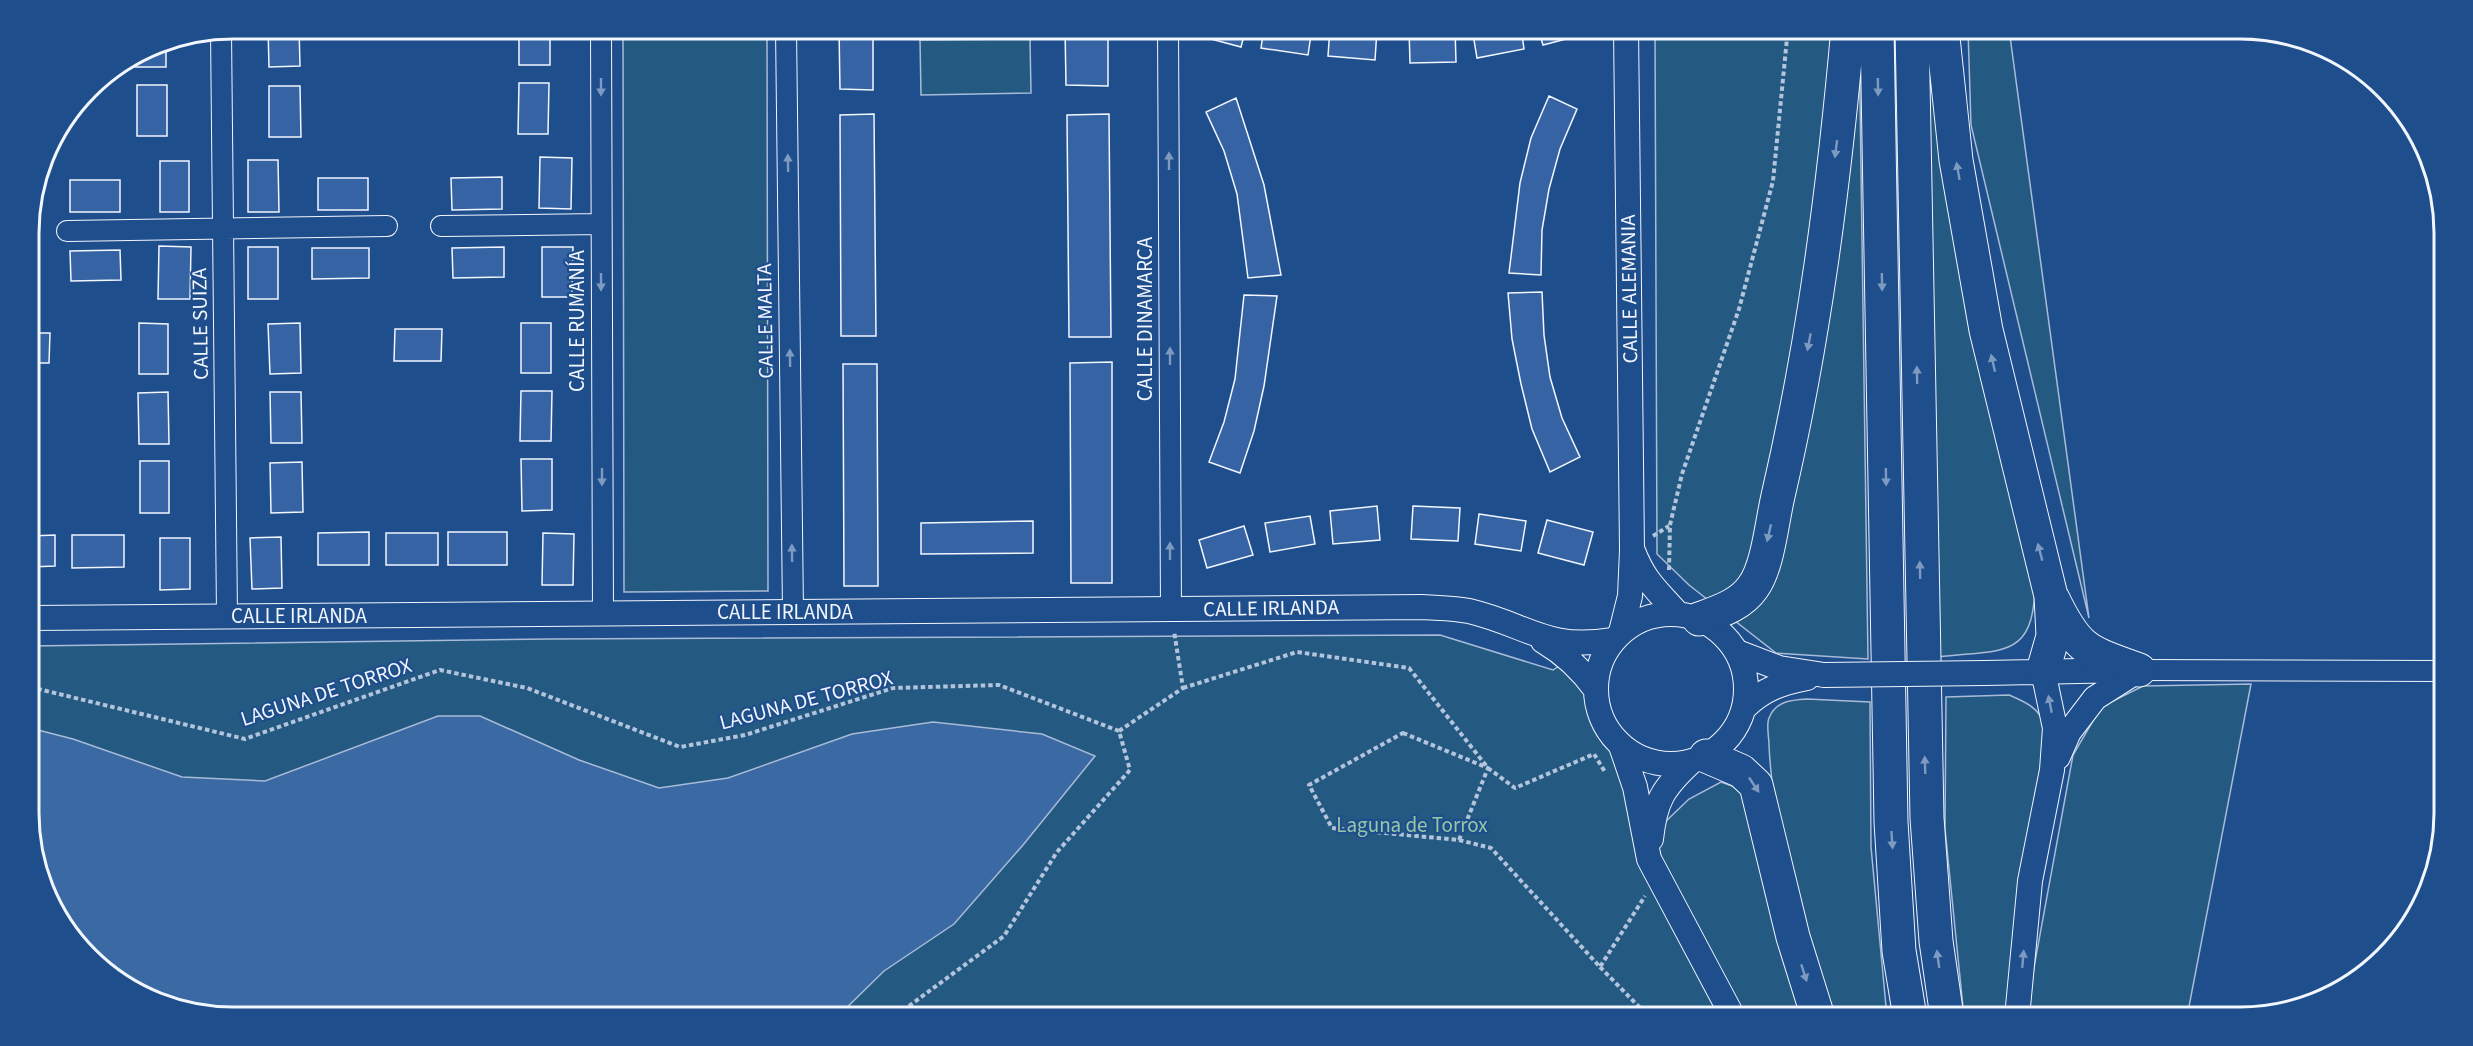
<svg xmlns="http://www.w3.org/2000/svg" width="2473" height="1046" font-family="'Source Sans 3',sans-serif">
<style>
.green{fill:#245a82;stroke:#a8bbd7;stroke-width:1.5}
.water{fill:#3b69a3;stroke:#a8bbd7;stroke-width:1.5}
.building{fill:#3563a3;stroke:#f2f6ff;stroke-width:1.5}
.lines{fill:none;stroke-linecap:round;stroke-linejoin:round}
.minor-casing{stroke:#f2f6ff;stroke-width:22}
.tertiary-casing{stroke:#f2f6ff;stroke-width:26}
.motorway-casing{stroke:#f2f6ff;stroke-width:35}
.path{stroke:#b3c4dc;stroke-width:4;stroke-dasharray:4.5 3;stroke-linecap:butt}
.minor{stroke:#1f4e8c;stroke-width:20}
.tertiary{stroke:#1f4e8c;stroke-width:24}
.motorway{stroke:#1f4e8c;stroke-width:33}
.tertiary-bridge-casing{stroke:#f2f6ff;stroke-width:26;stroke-linecap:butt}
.tertiary-bridge{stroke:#1f4e8c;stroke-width:24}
.oneway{fill:#7e9ac0}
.labels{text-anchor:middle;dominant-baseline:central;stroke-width:4.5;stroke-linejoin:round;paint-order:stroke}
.street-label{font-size:21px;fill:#f2f6ff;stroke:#1f4e8c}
.park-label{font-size:21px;fill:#97c8a6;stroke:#1f4e8c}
.rim{fill:none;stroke:#f2f6ff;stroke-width:3}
</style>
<rect width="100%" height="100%" fill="#1f4e8c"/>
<path class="green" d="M623,29H767L768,591L624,592Z
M1655,29H1859L1868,659L1776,653L1689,585L1657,554Z
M1968,29H2009L2089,618L1971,125Z
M1030,39L1031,93L921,95L920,40Z
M1932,60L2035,580C2035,661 2003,649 1938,657L1928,115Z
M1440,635L1553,670L1571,658L1590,684L1620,757L1665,822L1689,799L1721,782L1746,791L1809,1017H233L155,1002L71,938L30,840V646L550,639Z
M2251,684L2187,1017H2030V989L2073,755L2101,707L2143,686Z
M2009,695C2023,701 2038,707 2044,723C2054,751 2026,850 2021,885C2013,929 2009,973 2007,1017H1964L1945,829L1946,697Z
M1807,699L1870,702L1871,847L1887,1017H1833C1806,929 1773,838 1769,745C1769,737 1766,725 1769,718C1776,701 1791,700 1807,699Z"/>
<path class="water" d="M438,716H480L579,760L659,788L728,778L852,734L933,722L1042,734L1095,756L1023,845L954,924L884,971L837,1017H233L155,1002L71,938L30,840V728L73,739L182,777L265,781Z"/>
<path class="building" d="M268,28H299L300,66L269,67Z
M519,28H550V65H519Z
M839,28H873V90L840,89Z
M1065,28H1108V86L1066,85Z
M1198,28H1246L1241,47L1196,35Z
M1264,28H1312L1308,55L1261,48Z
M1330,28L1377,30L1375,60L1328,56Z
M1455,28L1456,62L1410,63L1409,29Z
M1472,28H1521L1524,49L1477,58Z
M1538,28H1588L1589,33L1543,45Z
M166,42V67H135V56L155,44Z
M519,83H549L548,134H518Z
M137,85H167V136H137Z
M269,86H300L301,137H269Z
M1549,96L1577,109L1560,149L1549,189L1542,230L1541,275L1509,273L1520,183L1531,138Z
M1236,98L1264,185L1281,275L1248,278L1237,194L1224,151L1206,112Z
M874,114L876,336H841L840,115Z
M1109,114L1111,337H1069L1067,115Z
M540,157L572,158L571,209L539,208Z
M248,160H278L279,212H248Z
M160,161H189V212H160Z
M502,177V209L452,210L451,178Z
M318,178H368V210H318Z
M70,180H120V212H70Z
M159,246L191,247L190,299H158Z
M248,247H278V299H248Z
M504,247V277L453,278L452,248Z
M542,247H573L572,297H542Z
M312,248H369V278L312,279Z
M120,250L121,280L71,281L70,251Z
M1542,292L1544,335L1550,377L1562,418L1580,457L1550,472L1532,429L1521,384L1512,339L1508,293Z
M1244,295L1277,296L1264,386L1254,431L1240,473L1209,462L1224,422L1235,379Z
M139,323L168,324V374H139Z
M300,323L301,373L270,374L268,324Z
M521,323H551V373H521Z
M395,329H442L441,361H394Z
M29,333H50L49,363H29Z
M1112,362V583H1071L1070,363Z
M843,364H877L878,586H844Z
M521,391H552L551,441H520Z
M168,392L169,444H139L138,393Z
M270,392H301L302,443H271Z
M521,459H552V510L522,511Z
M140,461H169V513H140Z
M302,462L303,512L271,513L270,463Z
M1377,506L1380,540L1333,544L1330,511Z
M1413,506L1460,508L1458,541L1411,539Z
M1479,514L1526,521L1521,551L1475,544Z
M1310,516L1315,544L1270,552L1265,523Z
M1547,520L1593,532L1584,565L1538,553Z
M1033,521V553L921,554V523Z
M1244,526L1253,555L1207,568L1199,540Z
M369,532V565H318V533Z
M448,532H507V565H448Z
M386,533H438V565H386Z
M543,533L574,534L573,585H542Z
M55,535V566L30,567V536Z
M72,535H124V567L72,568Z
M281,537L282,588L252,589L250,538Z
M160,538H190V589L160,590Z"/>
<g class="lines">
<defs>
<path id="minor" d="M601,28L603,614
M786,28L793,612
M1168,28L1171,609
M221,31L227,616
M441,226L601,224
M67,231L387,226
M2139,670L2444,671"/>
<path id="tertiary" d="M1633,551C1645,582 1657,590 1678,614
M1596 689a75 75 0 1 1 150 0a75 75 0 1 1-150 0Z
M30,618L1423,607C1438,608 1455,608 1469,611C1528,625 1546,651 1612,640
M1621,632L1630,596L1632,550L1626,28
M1543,641C1565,654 1581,669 1596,690
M1737,652L1779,668L1824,675
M1985,673L2127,670
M1745,707C1764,689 1781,683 1807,678
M1621,746L1635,787L1649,859L1733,1017
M2058,757L2069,732L2095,698L2139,670
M1651,839C1655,801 1663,788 1691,762
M2017,1017L2030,881L2052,770L2055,728L2043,671"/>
<path id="motorway" d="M1877,28L1891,822L1899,951L1910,1017
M1912,28L1927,818L1936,941L1947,1017
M1942,28L1956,160L1986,330L2051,596L2053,636L2043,671
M2053,599C2078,651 2087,651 2139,670
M1699,619C1718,612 1741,605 1753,587C1768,567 1772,521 1778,496C1814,342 1834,185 1848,28
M1706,756L1741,771L1756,785L1793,937L1818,1017"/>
</defs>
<use href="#minor" class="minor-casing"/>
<use href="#tertiary" class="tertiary-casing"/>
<use href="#motorway" class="motorway-casing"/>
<path class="path" d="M1653,536L1669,526
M1669,570L1670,525L1682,474L1739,309L1773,181L1788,28
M30,687L245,739L440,670L527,688L680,747L745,735L893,688L999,685L1119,731L1130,770L1057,852L1004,936L894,1017
M1183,688L1297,652L1409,668L1488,768L1515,788L1594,754L1605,772
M1119,731L1183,688L1174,631
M1403,733L1488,768L1459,840L1332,828L1309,785Z
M1459,840L1491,848L1600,967L1645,896
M1600,967L1649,1017"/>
<use href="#minor" class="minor"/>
<use href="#tertiary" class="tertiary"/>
<use href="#motorway" class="motorway"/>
<defs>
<path id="tertiary-bridge" d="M1824,675L1985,673"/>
</defs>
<use href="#tertiary-bridge" class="tertiary-bridge-casing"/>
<use href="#tertiary-bridge" class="tertiary-bridge"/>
</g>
<defs><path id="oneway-solid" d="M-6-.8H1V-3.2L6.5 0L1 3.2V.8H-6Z" transform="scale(1.5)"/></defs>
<g class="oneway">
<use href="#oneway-solid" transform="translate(601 87) rotate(90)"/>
<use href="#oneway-solid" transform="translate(1878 87) rotate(89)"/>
<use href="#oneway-solid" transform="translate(1836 149) rotate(97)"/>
<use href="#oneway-solid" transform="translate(1169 161) rotate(-90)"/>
<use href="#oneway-solid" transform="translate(788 163) rotate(-91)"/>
<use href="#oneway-solid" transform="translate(1958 171) rotate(-100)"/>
<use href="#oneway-solid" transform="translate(601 282) rotate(90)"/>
<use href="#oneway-solid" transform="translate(1882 282) rotate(89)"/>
<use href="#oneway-solid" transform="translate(1809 342) rotate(101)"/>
<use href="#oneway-solid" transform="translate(1170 356) rotate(-90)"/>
<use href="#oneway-solid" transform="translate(790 358) rotate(-91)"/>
<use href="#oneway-solid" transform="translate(1993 363) rotate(-103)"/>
<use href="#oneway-solid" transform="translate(1917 375) rotate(-91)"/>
<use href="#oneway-solid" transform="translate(602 477) rotate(90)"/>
<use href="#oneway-solid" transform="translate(1886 477) rotate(89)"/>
<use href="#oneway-solid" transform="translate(1769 533) rotate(103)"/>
<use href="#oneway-solid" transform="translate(1170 551) rotate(-90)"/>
<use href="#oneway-solid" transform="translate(2040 552) rotate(-105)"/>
<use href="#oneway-solid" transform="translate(792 553) rotate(-91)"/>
<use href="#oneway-solid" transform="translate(1920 570) rotate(-91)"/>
<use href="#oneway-solid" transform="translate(2050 704) rotate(-101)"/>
<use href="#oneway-solid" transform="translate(1925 765) rotate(-92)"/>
<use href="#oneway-solid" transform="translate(1754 785) rotate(56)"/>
<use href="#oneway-solid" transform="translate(1892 840) rotate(86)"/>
<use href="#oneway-solid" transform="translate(1938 959) rotate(-98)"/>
<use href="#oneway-solid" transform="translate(2023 959) rotate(-85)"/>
<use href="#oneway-solid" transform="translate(1804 973) rotate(72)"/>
</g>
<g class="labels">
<g class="street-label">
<text transform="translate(1629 289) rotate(-91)">CALLE ALEMANIA</text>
<text transform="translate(1145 319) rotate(-90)">CALLE DINAMARCA</text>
<text transform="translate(577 321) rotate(-90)">CALLE RUMANÍA</text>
<text transform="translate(765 321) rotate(-91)">CALLE MALTA</text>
<text transform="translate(200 324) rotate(-91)">CALLE SUIZA</text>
<text transform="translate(1271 608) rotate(-1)">CALLE IRLANDA</text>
<text x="785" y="612">CALLE IRLANDA</text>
<text x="299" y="616">CALLE IRLANDA</text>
<text transform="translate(326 692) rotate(-18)">LAGUNA DE TORROX</text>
<text transform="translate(806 700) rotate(-15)">LAGUNA DE TORROX</text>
</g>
<g class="park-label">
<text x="1412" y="825">Laguna de Torrox</text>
</g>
</g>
<path d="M0 0H2473V1046H0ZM233 39H2240A194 194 0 0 1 2434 233V813A194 194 0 0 1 2240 1007H233A194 194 0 0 1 39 813V233A194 194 0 0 1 233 39Z" fill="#1f4e8c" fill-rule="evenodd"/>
<path class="rim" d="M233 39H2240A194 194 0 0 1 2434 233V813A194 194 0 0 1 2240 1007H233A194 194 0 0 1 39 813V233A194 194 0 0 1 233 39Z"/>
</svg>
